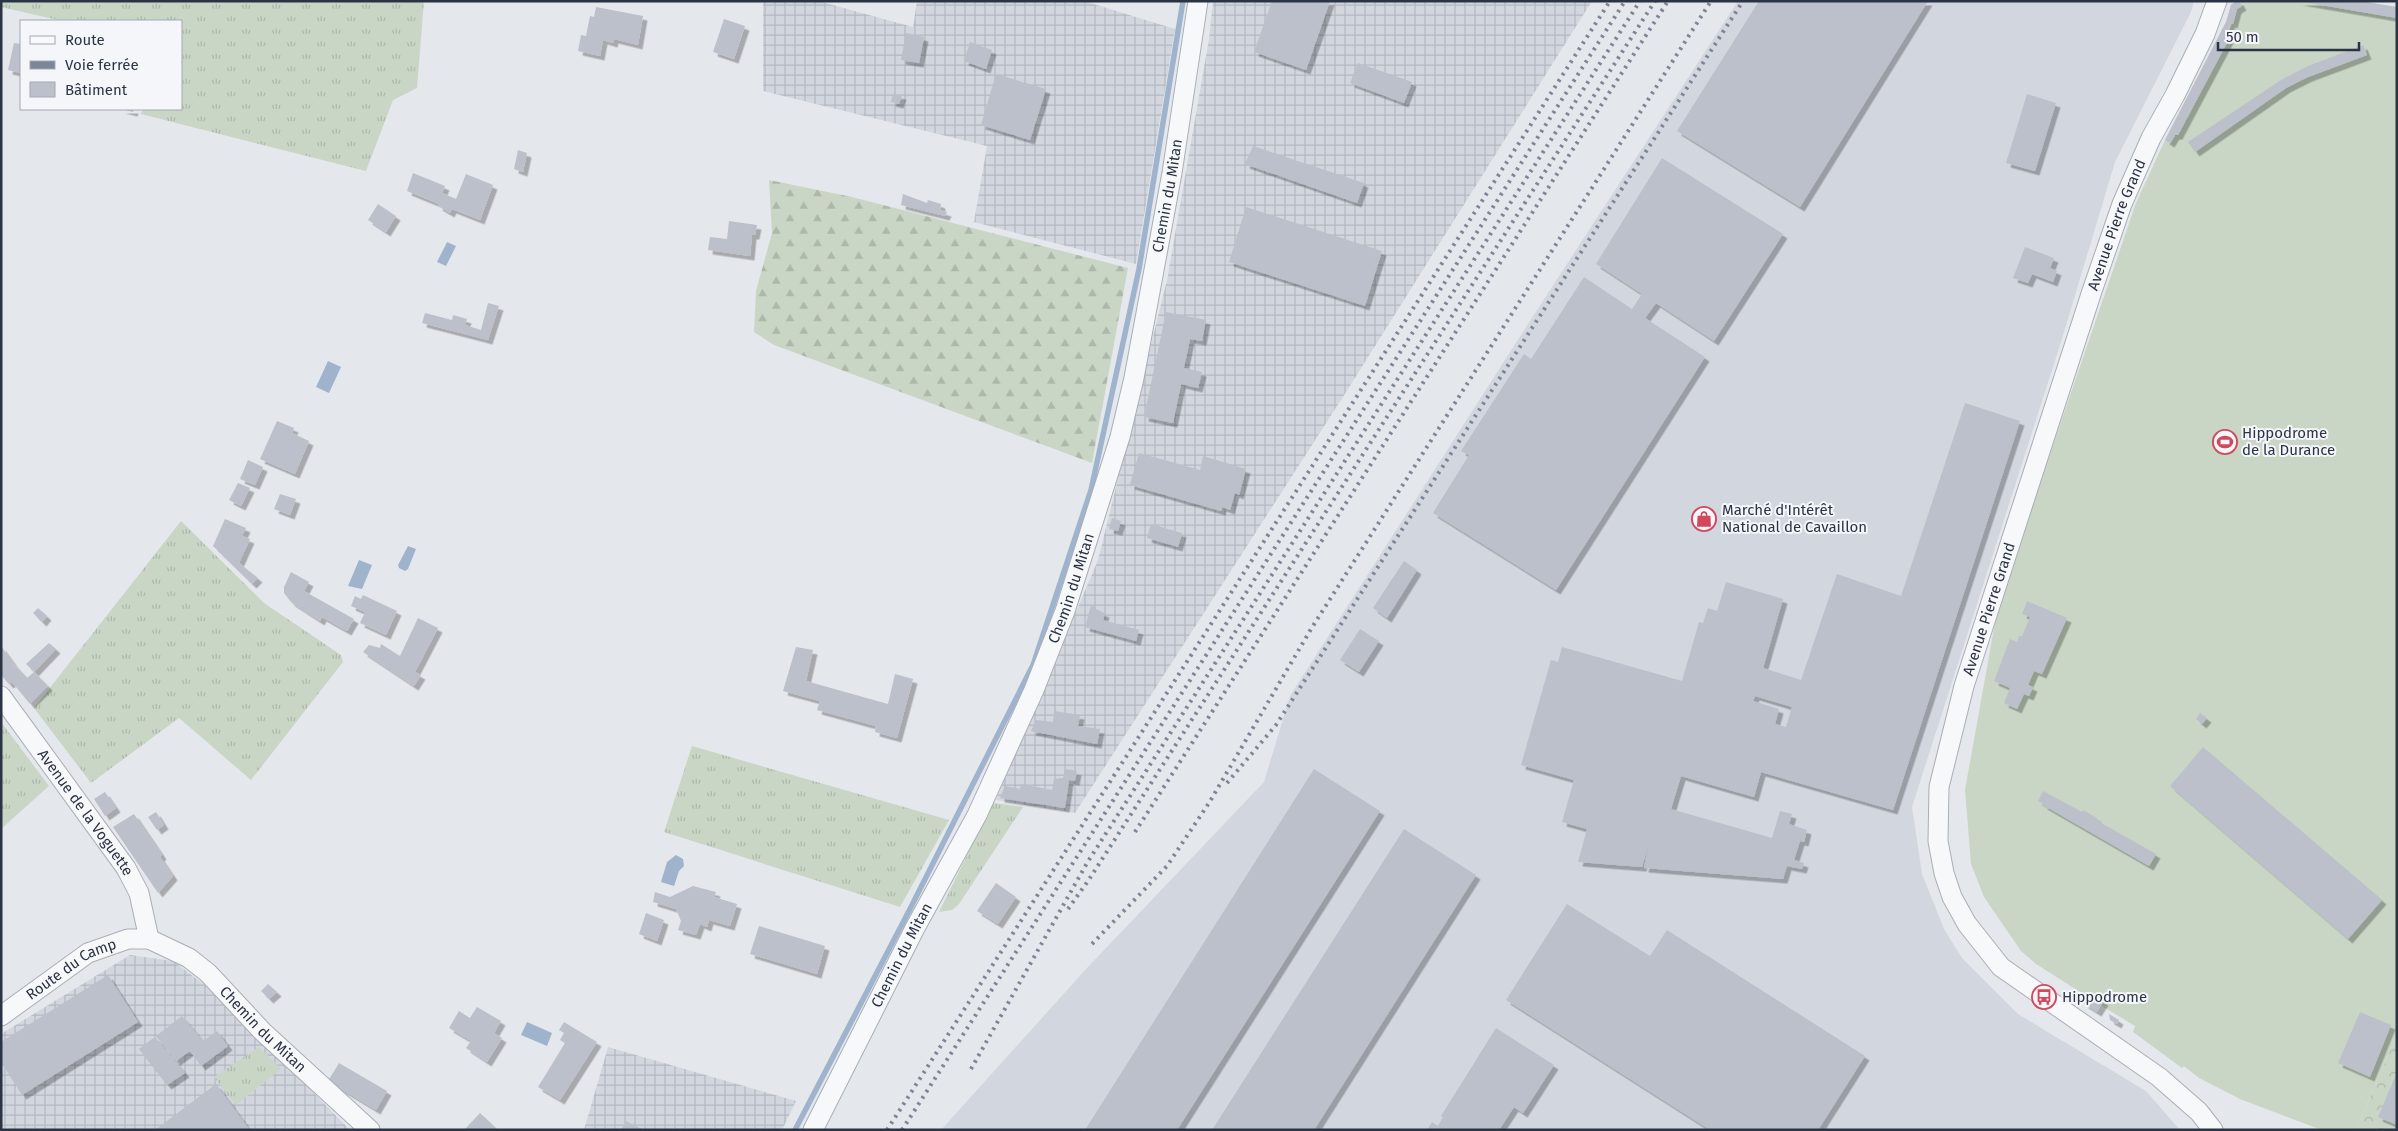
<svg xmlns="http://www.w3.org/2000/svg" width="2398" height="1131" font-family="'Fira Sans',sans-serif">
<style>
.built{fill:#d2d6de}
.industrial{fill:url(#industrial-grid)}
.grass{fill:url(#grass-tufts)}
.forest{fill:url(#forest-firs)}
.park{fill:url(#park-crowns)}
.pitch{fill:#c9d6c5}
.water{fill:#9fb4cc}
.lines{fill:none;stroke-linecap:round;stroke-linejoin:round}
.stream{stroke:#9fb4cc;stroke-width:5.5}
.building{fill:#bbc0ca;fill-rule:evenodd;filter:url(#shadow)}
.minor-casing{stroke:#a9aeb7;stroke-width:21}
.minor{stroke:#f7f8fa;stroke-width:19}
.rail{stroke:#7d8696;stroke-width:4;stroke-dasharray:2.5 5;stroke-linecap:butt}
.labels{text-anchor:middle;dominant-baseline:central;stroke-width:4;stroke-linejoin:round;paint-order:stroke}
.street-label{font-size:15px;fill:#2b3445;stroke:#f4f6f9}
.poi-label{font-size:15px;fill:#2b3445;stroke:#f4f6f9;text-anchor:start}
</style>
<defs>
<pattern id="industrial-grid" width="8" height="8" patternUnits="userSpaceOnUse" patternTransform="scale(1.25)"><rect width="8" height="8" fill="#d2d6de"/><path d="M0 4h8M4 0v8" fill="none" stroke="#b4b8c0"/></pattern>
<pattern id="grass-tufts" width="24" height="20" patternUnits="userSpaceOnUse" patternTransform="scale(1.25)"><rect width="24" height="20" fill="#c9d6c5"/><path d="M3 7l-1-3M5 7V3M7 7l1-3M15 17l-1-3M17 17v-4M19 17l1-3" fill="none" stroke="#adb8ab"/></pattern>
<pattern id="forest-firs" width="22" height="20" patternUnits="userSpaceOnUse" patternTransform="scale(1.25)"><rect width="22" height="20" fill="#c9d6c5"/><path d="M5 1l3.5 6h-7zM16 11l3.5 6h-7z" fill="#adb8ab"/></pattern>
<pattern id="park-crowns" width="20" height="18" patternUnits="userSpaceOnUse" patternTransform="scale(1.25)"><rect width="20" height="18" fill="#c9d6c5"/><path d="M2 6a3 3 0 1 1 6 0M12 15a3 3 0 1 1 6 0" fill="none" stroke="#adb8ab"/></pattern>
<filter id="shadow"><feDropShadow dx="4.5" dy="4.5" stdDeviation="0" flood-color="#0004"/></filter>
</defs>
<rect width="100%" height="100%" fill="#e4e7ec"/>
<path class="built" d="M1738,1H2194L2191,12L2115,162L2061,342L1912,807L1922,874L1944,929L1962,958L2018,1014L2146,1091L2180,1130H941L1087,968L1264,782L1290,696L1526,327Z"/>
<path class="industrial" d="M763,1H818L913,27L917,1H1084L1175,29L1136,264L974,222L987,146L763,91Z
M1213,1H1592L1341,400L1075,813L996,800L1098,560L1167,280L1209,39Z
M130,955L173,961L218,995L350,1130H1V1034Z
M608,1047L796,1101L782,1130H584Z"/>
<path class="grass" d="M1,1H424L417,88L393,100L366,171L141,114L143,109H181V21H62L1,7Z
M181,521L264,603L341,655L343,662L251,780L179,718L91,783L34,708Z
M1,722L49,786L1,829Z
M692,746L949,820L900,907L664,832Z
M993,803L1023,807L959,904L952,910L939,912Z
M259,1047L281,1069L236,1105L214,1077Z"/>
<path class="forest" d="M769,180L852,197L1128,268L1092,463L774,345L754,332L756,291L772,233Z"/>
<path class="park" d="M2397,1034V1130H2356Z"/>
<path class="pitch" d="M2236,1H2359L2397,7V1034L2356,1130H2322L2240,1099L2199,1078L2184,1066L2182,1068L2133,1032L2135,1026L2102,1006L2097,1012L2084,1004L2088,997L2036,964L2021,951L1984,897L1971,864L1965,790L1998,606L2136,203L2165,140L2226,22L2231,5Z"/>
<path class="water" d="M447,242L456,246L446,266L437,262Z
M328,361L341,367L329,393L316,387Z
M408,546L416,549L408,569L405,571L399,568L398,565Z
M359,560L372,565L362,589L348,586Z
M676,855L683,859L684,866L679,871L674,886L661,882L667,862Z
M527,1022L552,1033L547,1046L521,1035Z"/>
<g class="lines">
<path class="stream" d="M795,1130L910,909L1033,665L1091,490L1139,269L1183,1"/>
</g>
<path class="building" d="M1272,1H1330L1306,70L1254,52Z
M1759,1H1928L1800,207L1677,131Z
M2236,1H2239L2242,6L2237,9L2233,24L2231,23L2228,29L2230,30L2226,38L2229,39L2178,135H2175L2170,143L2165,140L2226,22L2231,5Z
M2298,1H2359L2397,7V18Z
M596,7L643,16L638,45L614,39L613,43L603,40L600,56L578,51L581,35L586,36L590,16L594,17Z
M724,19L745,26L734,59L713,52Z
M906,33L924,37L919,63L901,60Z
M970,42L992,50L986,69L964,61Z
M14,43L21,44V73L8,70Z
M2363,45L2367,55L2308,77L2286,88L2195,152L2188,142L2281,80L2308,66Z
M1358,63L1412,82L1404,103L1350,83Z
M996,74L1046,89L1030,140L981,125Z
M893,94L902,95L899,104L891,102Z
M2027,94L2056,103L2035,171L2006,163Z
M121,109H134L133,112Z
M1253,146L1364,183L1357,203L1245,164Z
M518,150L527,153L523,172L514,169Z
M1662,158L1783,234L1714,341L1656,303L1645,318L1705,357L1556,590L1433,513L1469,455L1461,451L1524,354L1531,359L1584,277L1632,309L1642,294L1596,264Z
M413,173L445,186L442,193L456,199L466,174L493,185L480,220L452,209L450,213L438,206L439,204L407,191Z
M903,194L927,203L928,200L941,204L940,210L947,212L945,216L901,205Z
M378,204L396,216L386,232L368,220Z
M1246,207L1382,251L1365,306L1229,262Z
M729,221L757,225L755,235H752L750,256L708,250L710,237L727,239Z
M2025,247L2054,258L2050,268L2057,271L2053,282L2032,274L2028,283L2013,278Z
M488,303L499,306L488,340L422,323L425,313L452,320L453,315L467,319L465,325L481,330Z
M1166,312L1206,320L1202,341L1190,339L1184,368L1202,372L1198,388L1181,384L1173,423L1144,417Z
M1965,403L2020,421L1893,810L1761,772L1754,797L1681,776L1671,809L1772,838L1780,811L1792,814L1789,824L1807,830L1804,842L1800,841L1794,860L1804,863L1802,869L1787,866L1783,879L1644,868L1648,846L1642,867L1578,862L1587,829L1562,822L1574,780L1521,765L1551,660L1558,662L1562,647L1682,681L1699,622L1703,623L1708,608L1717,611L1726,582L1783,599L1763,668L1801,680L1837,574L1901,596ZM1755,696L1792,707L1786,727L1775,724L1779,709L1753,701Z
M277,421L294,428L292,433L309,441L295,474L260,459Z
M1139,453L1200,470L1203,456L1246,469L1239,495L1235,493L1230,510L1222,507L1221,511L1130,485Z
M248,460L263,467L255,485L240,479Z
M238,483L250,488L241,506L229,500Z
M280,494L296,499L290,515L274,509Z
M1112,518L1121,521L1118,531L1109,529Z
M225,519L246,528L242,536L250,539L239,563L258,578L252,584L213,546Z
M1151,524L1182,533L1178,547L1147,538Z
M1404,561L1417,570L1387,618L1373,608Z
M291,572L309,582L304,591L354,619L347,631L322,617L320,621L291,602L284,593V587Z
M363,595L397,611L386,635L360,623L365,612L351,606L355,596L361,599Z
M2027,601L2067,618L2042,674L2034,671L2028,685L2033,687L2029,696L2024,694L2017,709L2004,703L2010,688L1994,681L2010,639L2017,642L2019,636H2022L2030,617L2022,614Z
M1091,605L1096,607L1095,610L1105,613L1103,620L1139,630L1136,641L1085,627Z
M38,608L47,616L42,622L33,613Z
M418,618L438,628L415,672L421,675L414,686L363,652L369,645L380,648L381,644L400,656Z
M1360,629L1379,641L1359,672L1340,660Z
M49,643L56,649L34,672L48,686L30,704L12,682L9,684L1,675V646L14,664L27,678L34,672L26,664Z
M796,647L813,650L806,681L888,704L895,674L913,679L897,738L875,732L876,726L817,710L820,701L783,691Z
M1054,711L1080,715L1078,726L1100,729L1097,744L1031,731L1036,720L1053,722Z
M2200,713L2207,718L2202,724L2196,719Z
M2203,747L2382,900L2348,939L2170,786Z
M1065,769L1077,771L1075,781L1069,780L1065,808L1000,798L1005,786L1020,789L1021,784L1052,790L1054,779L1063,778Z
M1314,769L1380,811L1177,1130H1085Z
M2043,791L2082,812L2083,810L2097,818L2096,820L2156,854L2149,866L2043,805L2044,804L2038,801Z
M105,792L116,808L105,816L94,799Z
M156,812L164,825L157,830L148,817Z
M134,814L162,855L160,857L173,876L158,893L113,827Z
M1404,829L1476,875L1314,1130H1212Z
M996,883L1016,897L998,924L977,911Z
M693,886L716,892L714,897L737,904L730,926L709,920L707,927L700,924L696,935L678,930L681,921L676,909L653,902L655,892L670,897Z
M1567,904L1650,956L1667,930L1865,1056L1818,1130H1710L1506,1000Z
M646,913L664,920L657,941L639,934Z
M759,926L825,946L817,974L750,954Z
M108,975L138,1022L22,1095L1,1062V1042Z
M268,984L277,992L269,999L261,991Z
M2091,994L2104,1001L2097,1012L2084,1004Z
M477,1007L501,1021L494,1033L502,1038L487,1062L466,1048L471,1041L449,1028L459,1011L470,1018Z
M2360,1012L2391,1025L2370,1077L2338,1063Z
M2109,1014L2119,1020L2117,1024L2110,1020Z
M182,1016L203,1041L217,1031L228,1046L201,1066L190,1051L176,1061L156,1036Z
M564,1022L597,1042L560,1100L538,1087L565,1043L560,1040L564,1033L559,1030Z
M1496,1028L1554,1065L1523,1113L1514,1107L1499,1130H1427L1432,1122L1438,1126L1443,1117L1441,1116Z
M155,1037L185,1073L167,1085L139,1049Z
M339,1063L387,1091L376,1110L328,1081Z
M2397,1072V1125L2378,1117Z
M216,1084L250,1130H155Z
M480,1113L498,1130H464Z
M626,1121L644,1130H621Z"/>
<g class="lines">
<defs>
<g id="minor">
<path id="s1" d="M1,696L126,868L139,893L149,939"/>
<path id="s2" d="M1,1016L88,953L128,939H149L189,958L208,973L263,1032L370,1130"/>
<path id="s3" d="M813,1130L915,928L977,815L1034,690L1065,611L1120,437L1134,378L1172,173L1198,1"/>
<path id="s4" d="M2213,1130L2199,1112L2159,1077L2001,967L1967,924L1952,897L1944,873L1938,841L1939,787L1964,686L2092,291L2122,204L2151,138L2175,95L2205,34L2217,1"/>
</g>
</defs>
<use href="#minor" class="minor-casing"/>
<use href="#minor" class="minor"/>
<path class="rail" d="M1227,783L1276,725L1743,1
M1135,832L1668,1
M1068,909L1088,881L1655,1
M1092,944L1167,866L1209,803L1311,629L1711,1
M971,1069L1087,863L1640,1
M887,1130L1610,1
M902,1130L1625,1"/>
</g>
<defs>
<symbol id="stadium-ring" viewBox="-11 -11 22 22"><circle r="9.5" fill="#f4f6f9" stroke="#d1495b" stroke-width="1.5"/><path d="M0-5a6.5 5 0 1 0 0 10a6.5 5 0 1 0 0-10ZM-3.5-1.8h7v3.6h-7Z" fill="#d1495b"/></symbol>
<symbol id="shop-ring" viewBox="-11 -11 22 22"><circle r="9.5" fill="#f4f6f9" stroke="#d1495b" stroke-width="1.5"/><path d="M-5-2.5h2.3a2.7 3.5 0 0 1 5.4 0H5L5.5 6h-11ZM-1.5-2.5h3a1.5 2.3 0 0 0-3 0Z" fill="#d1495b"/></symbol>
<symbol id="bus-ring" viewBox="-11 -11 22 22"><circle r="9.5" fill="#f4f6f9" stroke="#d1495b" stroke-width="1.5"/><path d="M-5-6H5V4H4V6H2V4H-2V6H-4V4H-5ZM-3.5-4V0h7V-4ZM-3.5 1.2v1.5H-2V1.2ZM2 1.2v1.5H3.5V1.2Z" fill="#d1495b"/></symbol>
</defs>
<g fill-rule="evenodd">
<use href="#stadium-ring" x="2211" y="428" width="28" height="28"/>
<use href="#shop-ring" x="1690" y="505" width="28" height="28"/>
<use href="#bus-ring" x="2030" y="983" width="28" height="28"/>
</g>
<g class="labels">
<g class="street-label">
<text stroke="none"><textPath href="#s3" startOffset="1006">Chemin du Mitan</textPath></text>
<text stroke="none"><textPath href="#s4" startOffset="1056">Avenue Pierre Grand</textPath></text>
<text stroke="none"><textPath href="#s3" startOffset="601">Chemin du Mitan</textPath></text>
<text stroke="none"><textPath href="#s4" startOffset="651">Avenue Pierre Grand</textPath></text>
<text stroke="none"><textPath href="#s1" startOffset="144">Avenue de la Voguette</textPath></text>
<text stroke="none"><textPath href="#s3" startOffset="196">Chemin du Mitan</textPath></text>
<text stroke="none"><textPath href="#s2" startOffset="85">Route du Camp</textPath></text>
<text stroke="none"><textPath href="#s2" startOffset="318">Chemin du Mitan</textPath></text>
</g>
<g class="poi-label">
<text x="2242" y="433">Hippodrome<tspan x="2242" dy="17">de la Durance</tspan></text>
<text x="1722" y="510">Marché d'Intérêt<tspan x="1722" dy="17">National de Cavaillon</tspan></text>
<text x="2062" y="997">Hippodrome</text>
</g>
</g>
<rect width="2398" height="1131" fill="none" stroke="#2b3445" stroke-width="5"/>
<rect x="20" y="20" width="162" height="90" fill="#f4f6f9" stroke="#a4a8b1"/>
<rect x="30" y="36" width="25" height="8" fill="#f7f8fa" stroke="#a4a8b1"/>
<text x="65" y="45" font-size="15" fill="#2b3445">Route</text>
<rect x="30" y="61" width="25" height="8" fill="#7d8696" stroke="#a4a8b1"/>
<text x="65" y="70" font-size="15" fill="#2b3445">Voie ferrée</text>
<rect x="30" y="82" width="25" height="15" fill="#bbc0ca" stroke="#a4a8b1"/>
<text x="65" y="95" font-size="15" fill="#2b3445">Bâtiment</text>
<path d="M2218 42v8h141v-8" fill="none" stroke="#2b3445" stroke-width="2.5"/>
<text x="2226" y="42" font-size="15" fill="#2b3445" stroke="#f4f6f9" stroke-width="4" paint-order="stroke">50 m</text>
</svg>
